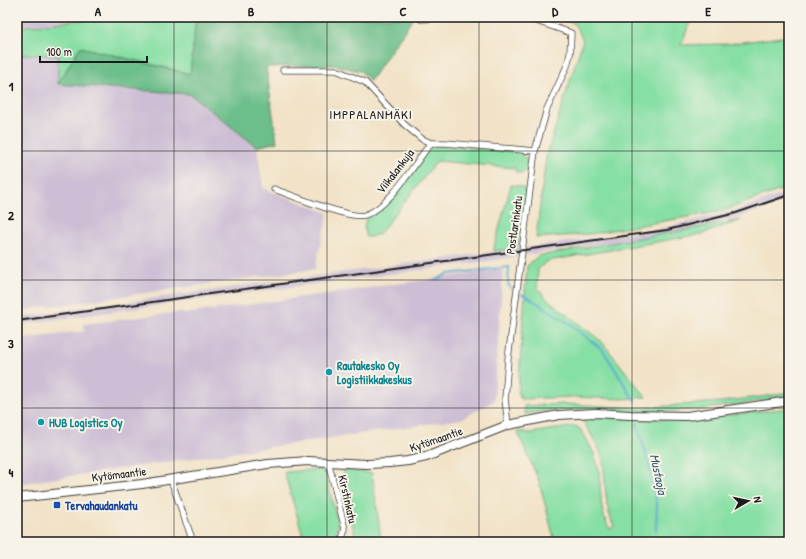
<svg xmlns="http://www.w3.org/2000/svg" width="806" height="559" font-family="'Patrick Hand',sans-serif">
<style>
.industrial{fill:#ccbed4}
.green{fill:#86dfa4;stroke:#517e60}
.forest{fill:#6cbe8a;stroke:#446d53}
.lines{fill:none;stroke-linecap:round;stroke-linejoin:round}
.stream{stroke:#54a8d0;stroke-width:2}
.street-casing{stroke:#3c3a36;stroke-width:7}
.secondary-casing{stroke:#3c3a36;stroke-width:10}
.street{stroke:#fff;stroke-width:5.5}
.secondary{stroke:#fff;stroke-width:8}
.rail{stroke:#1c1c1c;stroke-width:2}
.grid{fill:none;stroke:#1c1c1c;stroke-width:1;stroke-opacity:0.55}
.culture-dot{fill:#0f9aa8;stroke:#f7f3e8;stroke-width:1.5}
.transit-dot{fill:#1a4fb4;stroke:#f7f3e8;stroke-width:1.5}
.labels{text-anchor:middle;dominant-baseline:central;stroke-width:4;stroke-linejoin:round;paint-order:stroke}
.street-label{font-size:12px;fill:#1c1c1c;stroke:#f7f3e8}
.culture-label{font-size:12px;font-weight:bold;fill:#0d838f;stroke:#f7f3e8;text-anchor:start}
.transit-label{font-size:12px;font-weight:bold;fill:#164399;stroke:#f7f3e8;text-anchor:start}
.neighbourhood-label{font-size:13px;letter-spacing:1px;fill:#1c1c1c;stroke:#f7f3e8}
.water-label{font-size:13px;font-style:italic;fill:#355b6d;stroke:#f7f3e8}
.neatline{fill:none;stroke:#1c1c1c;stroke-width:1.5}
.grid-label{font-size:13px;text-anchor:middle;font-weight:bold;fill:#1c1c1c}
</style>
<rect width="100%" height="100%" fill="#f7f3e8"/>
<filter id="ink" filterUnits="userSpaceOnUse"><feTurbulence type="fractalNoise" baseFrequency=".025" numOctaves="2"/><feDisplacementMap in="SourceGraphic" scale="8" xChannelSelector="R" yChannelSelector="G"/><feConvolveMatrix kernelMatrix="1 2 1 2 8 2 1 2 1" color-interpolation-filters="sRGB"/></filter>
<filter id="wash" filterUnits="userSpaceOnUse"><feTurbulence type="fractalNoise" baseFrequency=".012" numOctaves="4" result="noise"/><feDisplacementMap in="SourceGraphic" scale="16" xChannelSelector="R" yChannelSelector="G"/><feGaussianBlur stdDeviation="0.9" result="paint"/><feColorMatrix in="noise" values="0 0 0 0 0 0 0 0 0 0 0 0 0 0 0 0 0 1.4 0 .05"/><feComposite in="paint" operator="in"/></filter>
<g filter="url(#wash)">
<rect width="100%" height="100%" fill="#f2e3c8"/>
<path class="industrial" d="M17,17H99L17,26Z
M17,54L58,55V84L190,94L257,147L263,188L328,213L315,269L17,311Z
M789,192V200L739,217L677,232L488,261L246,293L17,325V318L81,308L654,230L737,210Z
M503,269L494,401L461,419L17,484V340L84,331V324L181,312L183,314Z"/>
<path class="green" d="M110,17H196L191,74L80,47L58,84V55L17,54V27Z
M549,17H692L681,45L728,44L789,36V187L722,211L590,234L536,238L546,157L583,40L574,23Z
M443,146L520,152L528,161V169L522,173L516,172L515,168L437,161L379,234L370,237H366L364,225L367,218L387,204L425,153L432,147Z
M511,185L520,186L525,189L526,198L518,248L493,251Z
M741,220L702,234L547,261L538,269L537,287L546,298L602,342L646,397L622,399L575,397L521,399L518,392L527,266L538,256Z
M789,393V397L705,409L656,412L591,409L545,411L525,414L524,406L565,404L639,408L721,402Z
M789,408V542H555L539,481L517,431L530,433L576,426L580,429C587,439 594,451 597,463C603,484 597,510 610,529L614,526C604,506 606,483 603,461C601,448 588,431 582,419L595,417L685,420Z
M324,469L338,524L334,542H305L284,472Z
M345,470L372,473L381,540L383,542H355L356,539L342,479Z"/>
<path class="forest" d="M196,17H414L370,81L360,71L333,65L266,67L277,142L257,147L190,94L58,84L80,47L190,74Z"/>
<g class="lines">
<path class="stream" d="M436,280L448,274L509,267L508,284L511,289
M521,294L528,297L567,322L603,350L634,400
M637,423L650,469L657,506L656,530"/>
</g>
</g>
<g filter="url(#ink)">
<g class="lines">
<defs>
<path id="street" d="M421,19L473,17
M283,70H336L365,82L405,125L422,139L431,143
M274,189C291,195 351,220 365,215C390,207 414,164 431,143H446L535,151
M508,425L505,399L508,359L535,151L547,109L567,66L570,54L571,33L525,17
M328,461L345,529L341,542
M171,480L191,536L190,542"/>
<path id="secondary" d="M17,498L142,484L268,464L308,461L366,464L390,463L408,461L426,457L508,425L559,415L595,413L630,415L687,416L789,401"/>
</defs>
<use href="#street" class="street-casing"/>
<use href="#secondary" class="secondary-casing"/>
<use href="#street" class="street"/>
<use href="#secondary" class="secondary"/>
<path class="rail" d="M17,321L667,230L736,213L789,195"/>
</g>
</g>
<path class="grid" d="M174,17V542M327,17V542M479,17V542M632,17V542M17,151H789M17,280H789M17,408H789"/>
<g class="culture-dot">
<circle cx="329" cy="372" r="4"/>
<circle cx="41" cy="422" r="4"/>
</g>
<rect class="transit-dot" x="53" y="501" width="8" height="8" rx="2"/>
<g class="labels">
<g class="street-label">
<text transform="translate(395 171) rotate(-52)">Viikalankuja</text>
<text transform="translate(514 225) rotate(-82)">Postlarinkatu</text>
<text transform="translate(436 439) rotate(-19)">Kytömaantie</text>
<text transform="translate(119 474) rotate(-7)">Kytömaantie</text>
<text transform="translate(348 499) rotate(77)">Kirstinkatu</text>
</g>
<g class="culture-label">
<text x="337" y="365">Rautakesko Oy<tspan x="337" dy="14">Logistiikkakeskus</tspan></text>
<text x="49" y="422">HUB Logistics Oy</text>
</g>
<g class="transit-label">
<text x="65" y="505">Tervahaudankatu</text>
</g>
<g class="neighbourhood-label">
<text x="371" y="114">IMPPALANMÄKI</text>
</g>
<g class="water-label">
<text transform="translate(659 474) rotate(78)">Mustaoja</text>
</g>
</g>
<rect width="806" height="559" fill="none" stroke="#f7f3e8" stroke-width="44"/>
<g transform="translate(748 501) rotate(81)" stroke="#f7f3e8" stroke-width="3" paint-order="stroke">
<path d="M0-3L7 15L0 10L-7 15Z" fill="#1c1c1c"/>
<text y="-6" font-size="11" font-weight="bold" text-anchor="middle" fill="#1c1c1c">N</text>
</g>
<path d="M40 56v6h107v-6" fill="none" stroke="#1c1c1c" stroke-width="2"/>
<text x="46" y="56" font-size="12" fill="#1c1c1c" stroke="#f7f3e8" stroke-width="3" paint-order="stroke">100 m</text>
<rect x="22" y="22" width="762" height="515" class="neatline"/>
<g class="grid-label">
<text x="98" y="16">A</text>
<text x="251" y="16">B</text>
<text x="403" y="16">C</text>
<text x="555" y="16">D</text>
<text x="708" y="16">E</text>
<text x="11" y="91">1</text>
<text x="11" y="220">2</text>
<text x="11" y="348">3</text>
<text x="11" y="477">4</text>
</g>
</svg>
